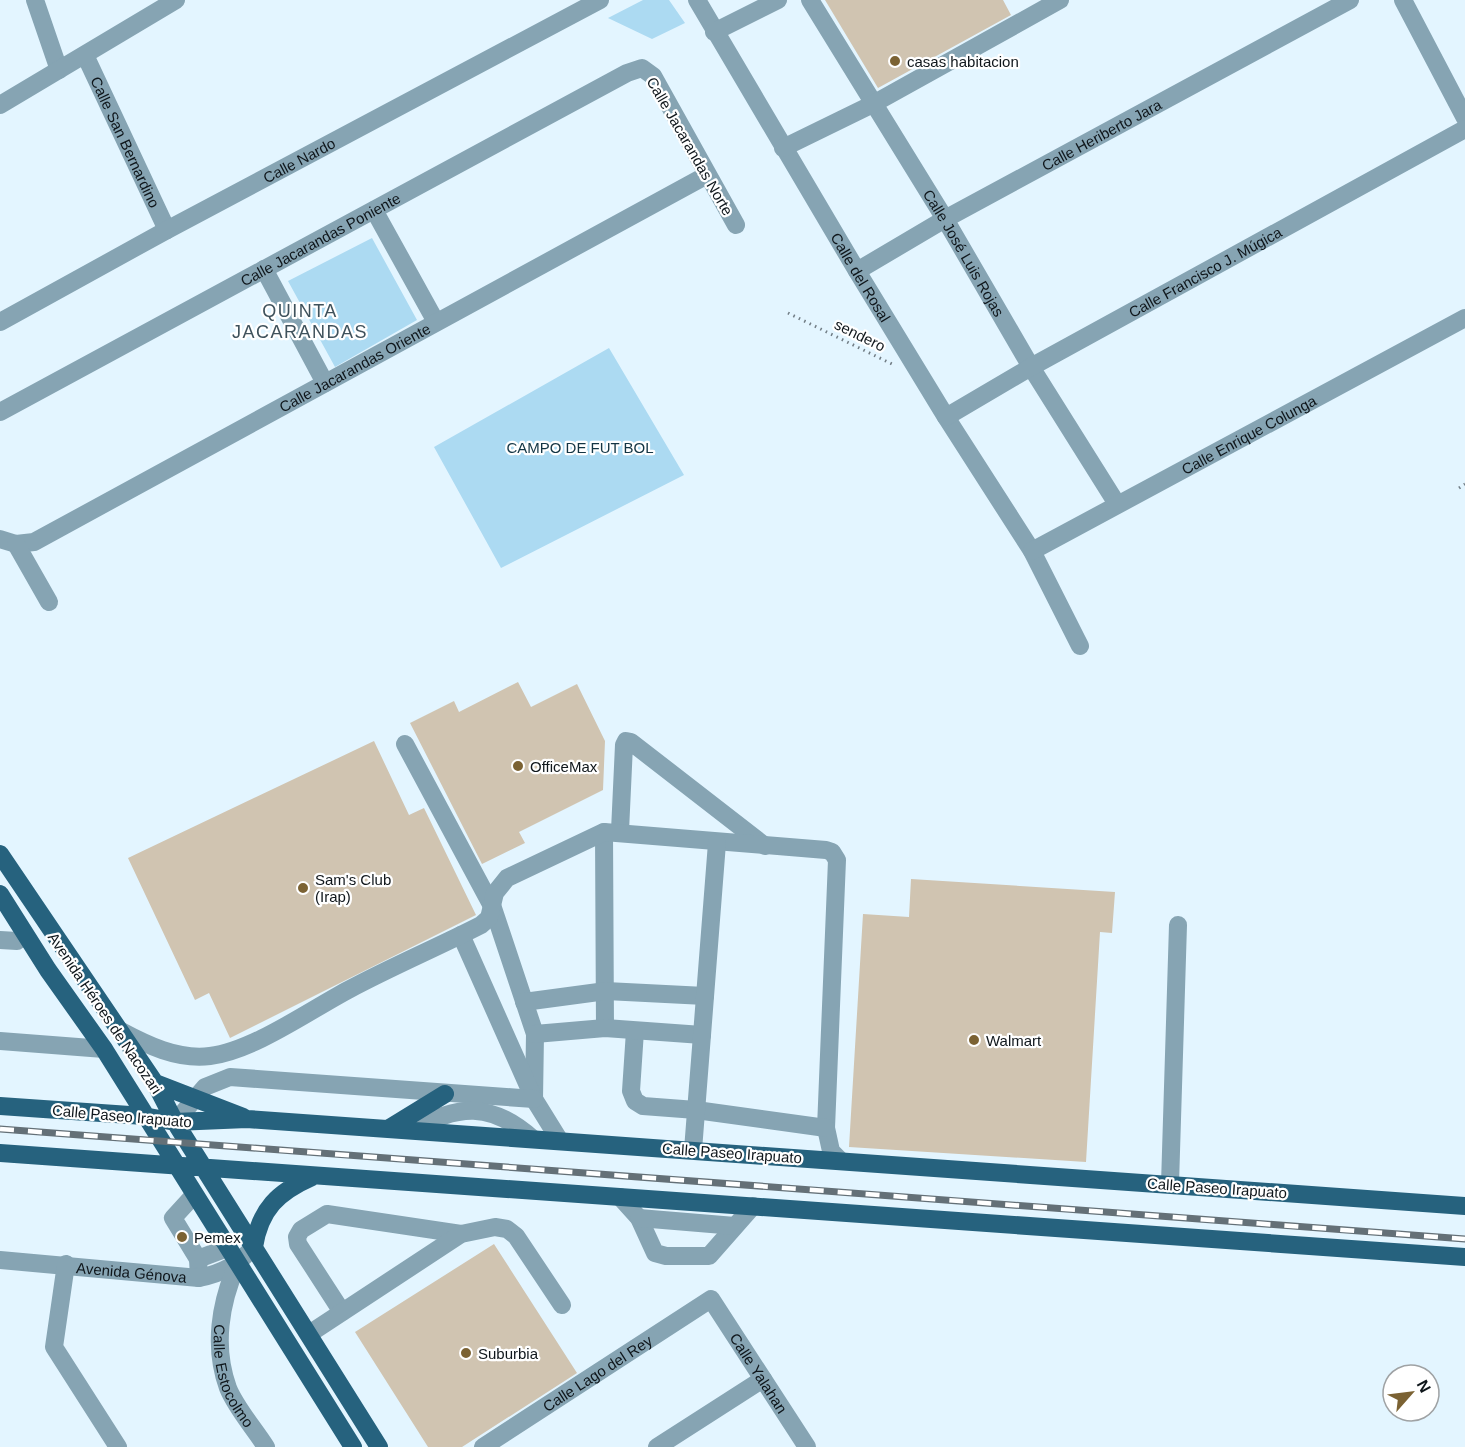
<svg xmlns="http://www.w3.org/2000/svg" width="1465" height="1447" font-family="Helvetica,sans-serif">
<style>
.green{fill:#acdaf2}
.building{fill:#d0c4b1}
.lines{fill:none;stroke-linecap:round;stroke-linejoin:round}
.path{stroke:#717d85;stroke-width:3;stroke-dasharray:1.5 4.5;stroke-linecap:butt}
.minor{stroke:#86a4b3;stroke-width:18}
.major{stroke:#26627e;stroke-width:18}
.rail-casing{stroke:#647077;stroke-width:7}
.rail{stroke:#fff;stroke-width:4.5;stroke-dasharray:14;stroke-linecap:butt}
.poi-dot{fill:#7b6233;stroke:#fff;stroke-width:2}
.labels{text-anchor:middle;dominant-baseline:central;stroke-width:4.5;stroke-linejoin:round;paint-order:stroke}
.poi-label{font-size:15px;fill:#0f161b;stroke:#fff;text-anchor:start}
.street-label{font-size:15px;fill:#0f161b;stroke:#fff}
.park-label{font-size:15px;fill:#133544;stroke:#fff}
.quarter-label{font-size:18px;letter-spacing:1.5px;fill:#3f525c;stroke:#fff}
</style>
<rect width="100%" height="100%" fill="#e3f5ff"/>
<path class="green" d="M643,0H669L685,23L652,39L608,18Z
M372,238L417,320L335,367L288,281Z
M609,348L684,475L501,568L434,447Z"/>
<path class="building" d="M825,0H1003L1011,15L878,88Z
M518,682L531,707L577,684L605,741L603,790L519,832L525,843L482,864L410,723L454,701L459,712Z
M374,741L409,815L424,808L476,915L230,1038L209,993L195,1000L128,858Z
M911,879L1115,892L1112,933L1100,932L1086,1162L849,1147L863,914L909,917Z
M494,1244L577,1373L462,1447H428L355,1332Z"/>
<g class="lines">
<path class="path" d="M788,313L894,365
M1459,488L1465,484"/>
<g class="minor">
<path d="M35,0L59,70"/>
<path id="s1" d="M697,0L857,271L946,417L1032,551L1080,646"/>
<path id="s2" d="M810,0L945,219L1031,367L1117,504"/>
<path d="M1403,0L1465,118"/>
<path d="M714,32L778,0"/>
<path id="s3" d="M85,55L167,230"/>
<path d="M0,105L176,0"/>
<path d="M783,148L873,104L1060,0"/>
<path d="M374,210L436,322"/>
<path d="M264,269L325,383"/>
<path id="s4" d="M857,271L945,219L1350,0"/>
<path id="s5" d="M0,322L167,230L600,0"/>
<path id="s6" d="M0,412L627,73L642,68L653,76L736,225"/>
<path id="s7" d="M946,417L1031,367L1465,129"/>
<path id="s8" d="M0,539L16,544L34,542L707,175"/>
<path d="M16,544L49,602"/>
<path id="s9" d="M1032,551L1465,318"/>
<path d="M405,744L493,908L535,1034L534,1099"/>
<path d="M620,831L624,745L626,741L631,742L765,846"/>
<path d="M604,832L605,1028"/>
<path d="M461,935L534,1099L560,1141"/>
<path d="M0,940L17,941"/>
<path d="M524,1002L606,991L705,996"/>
<path d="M119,1030C147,1045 177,1060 210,1056C253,1051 310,1010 350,989C393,966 438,947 481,925L489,918L495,893L507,878L604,832L826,850L832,852L837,860L826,1128L831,1151L840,1160"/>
<path d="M635,1031L631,1091L635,1101L643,1106L696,1110L826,1128"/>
<path d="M535,1034L605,1028L702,1035"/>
<path d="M0,1041L104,1049"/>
<path d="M175,1122L205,1087L230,1077L534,1099"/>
<path d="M409,1130C459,1106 489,1100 533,1139"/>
<path d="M693,1150L717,843"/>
<path d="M1170,1184L1178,925"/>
<path d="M194,1195L173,1218L198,1259L199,1278"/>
<path d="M620,1197L639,1218L655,1253L666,1256H709L753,1206"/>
<path d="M639,1218L735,1226"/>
<path d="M198,1259L227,1248"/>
<path id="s10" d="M0,1260L199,1278C223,1273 237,1265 254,1247"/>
<path d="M66,1264L54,1347L118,1447"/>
<path id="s11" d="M237,1265C220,1303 213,1347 228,1388C236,1408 254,1428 266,1447"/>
<path d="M342,1312L298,1244L297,1237L301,1230L327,1214L461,1234"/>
<path d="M309,1334L461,1234L495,1227L507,1229L516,1236L562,1305"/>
<path id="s12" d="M483,1447L711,1299L807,1447"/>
<path d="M657,1447L763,1379"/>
</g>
<path class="major" d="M0,854L155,1083L175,1122L379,1447
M0,894L48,970L104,1049L353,1447
M155,1083L243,1117
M0,1106L144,1116L175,1122L247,1119L1465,1206
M388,1129L445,1094
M0,1153L1465,1257
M254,1247C260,1209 278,1192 312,1177"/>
<defs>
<path id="rail" d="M0,1129L1465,1239"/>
</defs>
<use href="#rail" class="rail-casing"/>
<use href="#rail" class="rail"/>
</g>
<g class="poi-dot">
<circle cx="895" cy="61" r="6"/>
<circle cx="518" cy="766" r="6"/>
<circle cx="303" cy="888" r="6"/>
<circle cx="974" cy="1040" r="6"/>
<circle cx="182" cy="1237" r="6"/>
<circle cx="466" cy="1353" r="6"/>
</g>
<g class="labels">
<g class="poi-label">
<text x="907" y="61">casas habitacion</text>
<text x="530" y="766">OfficeMax</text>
<text x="315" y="879">Sam's Club<tspan x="315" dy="17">(Irap)</tspan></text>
<text x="986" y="1040">Walmart</text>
<text x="194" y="1237">Pemex</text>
<text x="478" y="1353">Suburbia</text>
</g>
<g class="street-label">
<text stroke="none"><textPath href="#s4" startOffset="280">Calle Heriberto Jara</textPath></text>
<text stroke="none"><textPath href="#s3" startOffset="96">Calle San Bernardino</textPath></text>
<text transform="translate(690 146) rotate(60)">Calle Jacarandas Norte</text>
<text stroke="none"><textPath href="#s5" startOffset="340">Calle Nardo</textPath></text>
<text stroke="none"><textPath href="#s6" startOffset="364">Calle Jacarandas Poniente</textPath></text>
<text stroke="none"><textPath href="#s2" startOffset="296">Calle José Luis Rojas</textPath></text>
<text stroke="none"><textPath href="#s7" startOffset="297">Calle Francisco J. Múgica</textPath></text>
<text stroke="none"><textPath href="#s1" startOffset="322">Calle del Rosal</textPath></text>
<text transform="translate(860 335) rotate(26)">sendero</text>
<text stroke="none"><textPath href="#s8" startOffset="400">Calle Jacarandas Oriente</textPath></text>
<text stroke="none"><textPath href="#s9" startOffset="246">Calle Enrique Colunga</textPath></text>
<text transform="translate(105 1013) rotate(56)">Avenida Héroes de Nacozari</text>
<text transform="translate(122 1116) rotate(5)">Calle Paseo Irapuato</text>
<text transform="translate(732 1153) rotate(4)">Calle Paseo Irapuato</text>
<text transform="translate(1217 1188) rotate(4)">Calle Paseo Irapuato</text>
<text stroke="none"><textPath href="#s10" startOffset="132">Avenida Génova</textPath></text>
<text stroke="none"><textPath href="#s12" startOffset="136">Calle Lago del Rey</textPath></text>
<text stroke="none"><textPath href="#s12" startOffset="360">Calle Yalahan</textPath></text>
<text stroke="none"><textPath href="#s11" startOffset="116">Calle Estocolmo</textPath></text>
</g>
<g class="park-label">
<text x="580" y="447">CAMPO DE FUT BOL</text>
</g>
<g class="quarter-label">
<text x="300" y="311">QUINTA<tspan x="300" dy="21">JACARANDAS</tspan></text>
</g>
</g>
<g transform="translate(1411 1393) rotate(62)"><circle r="28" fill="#ffffff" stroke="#9fa2a4" stroke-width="1.5"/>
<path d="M0-4.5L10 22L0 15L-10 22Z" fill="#7b6233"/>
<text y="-9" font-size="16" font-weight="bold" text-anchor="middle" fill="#0f161b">N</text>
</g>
</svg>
